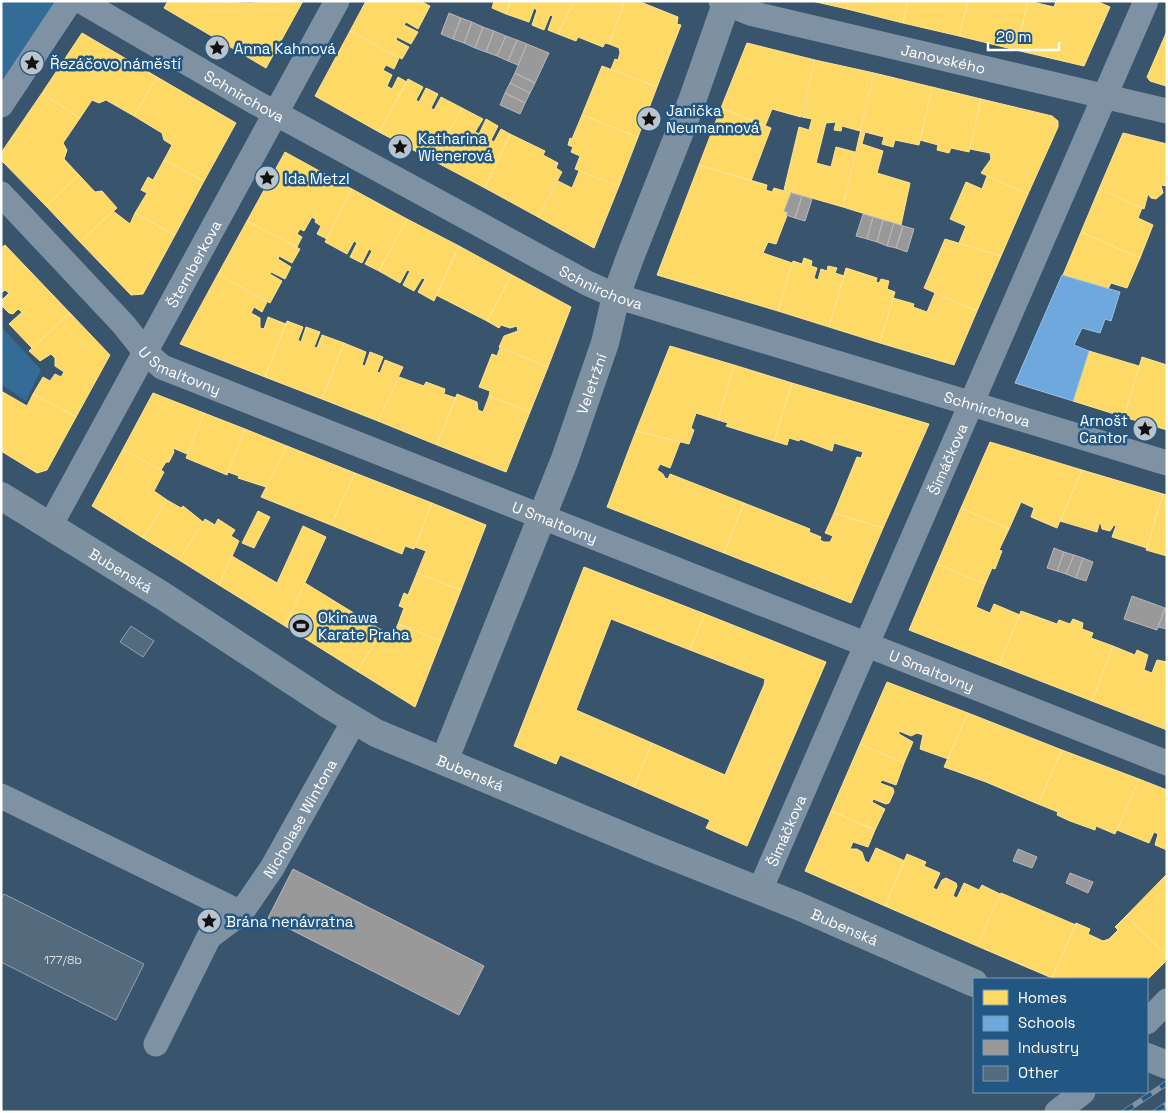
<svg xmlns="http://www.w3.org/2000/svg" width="1168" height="1113" font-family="'Space Grotesk',sans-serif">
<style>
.green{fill:#346c98}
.homes{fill:#ffd966;stroke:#ffe494}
.schools{fill:#6fa8dc;stroke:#9ac2e6}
.industry{fill:#999;stroke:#b8b8b8}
.building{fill:#546b7e;stroke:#93a3b1}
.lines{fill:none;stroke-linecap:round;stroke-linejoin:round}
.minor{stroke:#7f92a3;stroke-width:25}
.major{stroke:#7d91a1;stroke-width:28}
.rail-casing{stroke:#8092a3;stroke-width:5.5}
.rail{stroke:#235783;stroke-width:4;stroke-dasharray:11;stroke-linecap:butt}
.labels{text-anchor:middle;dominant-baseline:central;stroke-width:5;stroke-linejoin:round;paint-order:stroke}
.number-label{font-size:12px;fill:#d4dadf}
.poi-label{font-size:15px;fill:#fff;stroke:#235783;text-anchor:start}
.street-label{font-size:15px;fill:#fff;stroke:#235783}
</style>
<rect width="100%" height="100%" fill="#39556d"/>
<path class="green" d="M1,1H49L53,4L1,93Z
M1,326L41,370L26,401L1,384Z"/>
<path class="homes" d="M168,1L250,3L303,1L266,68L164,8Z
M366,1H420L430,6L418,29L406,22L404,25L418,32L411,44L397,37L396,40L409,47L402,59L350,31Z
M494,1H511L506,14L492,8Z
M511,1H574L558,34L548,30L553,16L550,15L544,30L532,25L537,10L534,8L529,22L506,14Z
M574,1H625L609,44L605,43L603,47L578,37L576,41L558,34Z
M625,1H638L678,17L677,24L681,25L657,87L611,69L615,59L618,60L620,53L619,48L609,44Z
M812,1H848L847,9Z
M848,1H908L903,23L847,9Z
M908,1H968L959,36L903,23Z
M968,1H1028L1016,50L959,36Z
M1028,1L1054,7L1056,1H1096L1110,7L1084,66L1016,50Z
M350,31L399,58L394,69L386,65L383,70L392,75L387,86L392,89L398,77L407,82L379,132L315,96Z
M1167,31V86H1166L1150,81L1147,77Z
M82,33L157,77L134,116L106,100L99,103L92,100L80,118L42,93Z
M747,43L815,60L801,117L772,109L765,126L721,108Z
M815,60L874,73L860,131L842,126L841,131L834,130L836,122L826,123L816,163L831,167L836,147L855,152L843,207L784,190L799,127L809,130L812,119L802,117Z
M602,66L657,87L638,137L582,115Z
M874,73L932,87L919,145L895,140L893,147L882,144L884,137L865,132L862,144L883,151L877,173L910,183L901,225L843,207Z
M157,77L236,123L204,181L164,160L172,145L164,140L162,133L134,116Z
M408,79L423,87L416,100L419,102L426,88L438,94L431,108L434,110L441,97L462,108L434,161L379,132Z
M932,87L981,99L969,152L951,148L949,153L937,150L938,145L920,140Z
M42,93L80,118L63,143L67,150L64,159L79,175L46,206L1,160V153Z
M981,99L1052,116L1058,121V127L1028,194L981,173L991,159L990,153L970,149Z
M462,108L483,119L475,132L479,134L486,119L498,126L491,140L494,142L501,129L510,134L485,188L434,161Z
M721,108L771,128L751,181L699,165Z
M582,115L638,137L619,186L575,169L580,156L571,152L573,147L568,145L570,138L572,139Z
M1123,133L1167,144V186L1161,185L1163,193L1156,199L1151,198L1148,194L1144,209L1099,189Z
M510,134L545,151L543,155L558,163L556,168L562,172L538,217L485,188Z
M285,152L352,189L327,239L317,234L321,226L315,222L316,220L312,217L304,231L300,229L297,234L302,237L297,247L247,221Z
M164,160L204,181L175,235L135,213L147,193L141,190L148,177L153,180Z
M699,165L767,185L766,190L772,192L774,188L791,193L784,211L788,213L776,244L768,242L763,253L792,263L778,311L657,275Z
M579,171L619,186L594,248L538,217L558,181L572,188Z
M79,175L95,192L102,191L117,208L80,242L46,206Z
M987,176L1028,194L1001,256L959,243L966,226L950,219L966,182L982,189Z
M352,189L407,219L379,271L365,264L372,251L369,249L362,263L350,257L357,243L354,241L347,254L325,242Z
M1099,189L1142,208L1138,218L1153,225L1140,258L1081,232Z
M113,211L130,224L135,213L175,235L143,294L131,295L80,242Z
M407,219L459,246L434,301L418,292L425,279L422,278L414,291L403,285L410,271L407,270L400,283L379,271Z
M247,221L300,249L292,263L279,256L278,259L291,267L285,279L271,272L270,274L282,281L270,303L218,274Z
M1081,232L1140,258L1127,288L1111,283L1108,289L1063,275Z
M945,239L1001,256L977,311L924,288Z
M5,245L70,313L32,348L9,324L22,312L18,309L13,314L9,313L1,305V301L9,293L5,290L1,293V248Z
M459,246L512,275L487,321L436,295Z
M804,258L812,261L811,266L817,268L814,278L818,280L821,269L827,271L828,266L837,268L835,273L844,276L829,327L778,311L793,261L802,264Z
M846,268L877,278L876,282L879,283L881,279L889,281L887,289L895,292L880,343L829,327Z
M218,274L267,302L262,312L254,307L251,313L260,318V328L264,329L268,317L286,324L265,377L180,344Z
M512,275L571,307L548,367L499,347L504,336L518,331L517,326L510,328L501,325L499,328L487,321Z
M935,293L977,311L954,365L880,343L893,298L914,304L913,307L927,312Z
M70,313L110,355L76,417L33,394L43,377L50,381L55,374L61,377L64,372L55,366V358L51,354L40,361L29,351Z
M287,321L303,327L298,340L301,342L306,327L320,332L314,347L317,348L322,335L344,343L322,399L265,377Z
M344,343L366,352L362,365L365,366L370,352L383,357L377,372L380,373L385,360L403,367L378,421L322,399Z
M670,346L734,365L718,420L696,413L691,428L694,430L689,444L636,431Z
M500,348L548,367L530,412L489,396L490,391L479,387L492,354L497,356Z
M1089,351L1139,366L1124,417L1073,401Z
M1142,357L1167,365V430L1124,417Z
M734,365L792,383L774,441L726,426L728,423L718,420Z
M399,377L424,386L426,382L445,389L444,394L456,398L437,445L378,421Z
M792,383L929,424L883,528L834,513L857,457L861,458L863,452L834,443L832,451L800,439L799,441L789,438L787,445L774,441Z
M1,391L27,406L33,394L76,417L47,470L37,473L1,451Z
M153,393L204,413L187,454L173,448L174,452L169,462H166L161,470L123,449Z
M457,394L477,402L478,410L483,412L489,396L530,412L506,472L437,445Z
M204,413L245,429L227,475L186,458Z
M245,429L287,446L266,487L238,478L239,476L228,472Z
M636,431L680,442L670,468L660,464L657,470L663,474L665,478L668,479L670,474L744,503L724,553L607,507Z
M990,442L1082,470L1057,528L1031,517L1034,508L1021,502L1009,529L961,508Z
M287,446L355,473L331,525L261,497Z
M123,449L164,472L154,491L167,500L143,538L92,506Z
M1082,470L1163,494L1147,548L1112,537L1116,526L1114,525L1110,531L1102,529L1100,521L1097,532L1060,521Z
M355,473L432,503L414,549L405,546L402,554L331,525Z
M1163,494L1167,495V556L1146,550Z
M167,500L181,508L183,506L203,522L179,560L143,538Z
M432,503L486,525L461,590L417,573L426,551L415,547Z
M744,503L810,529L809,532L821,537L820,540L824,542H830L833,536L825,533L834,513L883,528L851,603L724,553Z
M961,508L1009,529L999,550L1002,551L995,569L992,568L985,584L937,564Z
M258,511L270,517L254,548L242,543Z
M205,519L215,525L218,519L235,530L231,536L239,541L219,585L179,560Z
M303,526L326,537L285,626L219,585L232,556L277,583Z
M937,564L985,584L976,607L990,613L994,604L1020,615L999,665L909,630Z
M584,567L705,614L690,650L611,619L576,710L652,743L634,787L560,755L556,764L514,746Z
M417,573L461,590L441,641L398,624L404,608L399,606L404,593L408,595Z
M305,583L383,631L357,671L285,626Z
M1021,611L1057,624L1059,620L1070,624L1073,619L1083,623L1082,629L1093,633L1091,638L1113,646L1092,701L999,665Z
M705,614L826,662L747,846L706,828L710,820L634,787L652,743L725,775L764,685L765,679L690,650Z
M398,624L441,641L415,707L357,671L383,631L392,637Z
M1113,646L1135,655L1137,650L1148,655L1144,670L1152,673L1157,660L1167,662V730L1092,701Z
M887,682L968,713L948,759L920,749L923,735L917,733L911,736L899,731V734L913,742L904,763L860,744Z
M968,713L1062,750L1038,804L986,782L944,767Z
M860,744L904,763L896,785L882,780L880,783L893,788L894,792L889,803L886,804L873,799L872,802L885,809L875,830L831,811Z
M1062,750L1139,779L1115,834L1096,826L1095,830L1070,821L1057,815L1058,812L1038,804Z
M1139,779L1167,790V850L1155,845L1158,834L1154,832L1149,843L1117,830Z
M831,811L875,830L868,847L853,842L850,849H857L862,852L865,861L869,863L876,848L905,861L885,906L805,871Z
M907,854L926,862L924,866L940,873L933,888L937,890L942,880L946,878L956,883L957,886L953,896L957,898L964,883L979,890L982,885L1000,894L977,946L885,906Z
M1167,874V956L1126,916Z
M1001,893L1076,925L1052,978L977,946Z
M1126,916L1167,956V960L1147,980L1052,978L1076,923L1090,929L1088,934L1103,941L1109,939L1118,930L1115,927Z"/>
<path class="schools" d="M1062,275L1120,292L1111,321L1105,319L1100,333L1082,328L1074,345L1089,351L1073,401L1015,383Z"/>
<path class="industry" d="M449,13L461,18L453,39L441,34Z
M461,18L472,22L464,43L453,39Z
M472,22L483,27L475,48L464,43Z
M483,27L494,31L486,52L475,48Z
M494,31L506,36L497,56L486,52Z
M506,36L517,40L508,61L497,56Z
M517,40L527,44L518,65L508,61Z
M527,44L549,53L535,83L515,73Z
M515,73L535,83L530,93L510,83Z
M510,83L530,93L525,103L505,93Z
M505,93L525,103L520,114L500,105Z
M791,193L802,196L795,218L786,215L788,213L784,211Z
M802,196L812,199L805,221L795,218Z
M863,214L873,217L867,239L856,236Z
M873,217L883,220L877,242L867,239Z
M883,220L894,223L887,246L877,242Z
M894,223L903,226L896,248L887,246Z
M903,226L914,229L907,252L896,248Z
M1054,548L1064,552L1057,571L1047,568Z
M1064,552L1074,555L1066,574L1057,571Z
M1074,555L1083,558L1076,578L1066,574Z
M1083,558L1093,562L1086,581L1076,578Z
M1132,596L1165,608L1157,630L1124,619Z
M1165,608L1167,609V629L1158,627Z
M1018,849L1037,857L1032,868L1013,861Z
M293,869L484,966L459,1015L268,918Z
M1070,873L1093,882L1088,893L1066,883Z"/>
<path class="building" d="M131,626L154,641L143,657L120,642Z
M4,894L144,964L116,1020L1,962V899Z"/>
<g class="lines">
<g class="minor">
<path id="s1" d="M81,1L253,101L587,283L616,296L1167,463"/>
<path id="s2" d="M721,1L750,13L1167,111"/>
<path d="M1,105L70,1"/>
<path id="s3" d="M1,194L124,325L146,353L162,367L1167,763"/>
<path id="s4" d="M50,526L337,1"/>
<path d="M1,796L241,913"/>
<path id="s5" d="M760,890L1146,1"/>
<path d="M1147,1022L1167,1001"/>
<path id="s6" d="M156,1044L209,937L241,913L272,868L354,721"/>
<path d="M1057,1112L1083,1092"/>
</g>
<g class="major">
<path id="s7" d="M1,496L163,596L329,705L376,733L657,850L798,906L974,983"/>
<path id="s8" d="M444,761L565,459L605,343L616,296L631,255L692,101L727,1"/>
<path d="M1147,1057L1167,1065"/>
</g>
<defs>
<path id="rail" d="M1124,1112L1167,1083
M1155,1112L1167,1104"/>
</defs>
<use href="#rail" class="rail-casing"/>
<use href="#rail" class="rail"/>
</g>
<defs>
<symbol id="sight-disc" viewBox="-11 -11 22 22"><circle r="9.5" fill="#bac4cc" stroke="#235783"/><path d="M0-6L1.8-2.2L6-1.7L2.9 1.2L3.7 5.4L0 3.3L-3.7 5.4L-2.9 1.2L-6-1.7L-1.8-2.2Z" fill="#111"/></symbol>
<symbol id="stadium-disc" viewBox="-11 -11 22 22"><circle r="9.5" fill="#bac4cc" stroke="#235783"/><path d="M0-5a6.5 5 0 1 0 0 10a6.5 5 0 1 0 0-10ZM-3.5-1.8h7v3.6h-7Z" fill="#111"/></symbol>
</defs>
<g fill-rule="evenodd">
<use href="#sight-disc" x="203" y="34" width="28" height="28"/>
<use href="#sight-disc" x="18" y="49" width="28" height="28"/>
<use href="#sight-disc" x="635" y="105" width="28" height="28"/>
<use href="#sight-disc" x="386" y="133" width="28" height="28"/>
<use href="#sight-disc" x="253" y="164" width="28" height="28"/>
<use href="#sight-disc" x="1131" y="415" width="28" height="28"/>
<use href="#stadium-disc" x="287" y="612" width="28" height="28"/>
<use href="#sight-disc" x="195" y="907" width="28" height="28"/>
</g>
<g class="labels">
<g class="number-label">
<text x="63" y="960">177/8b</text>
</g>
<g class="poi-label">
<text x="234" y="48">Anna Kahnová</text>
<text x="50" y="63">Řezáčovo náměstí</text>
<text x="666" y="110">Janička<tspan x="666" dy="17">Neumannová</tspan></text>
<text x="418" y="138">Katharina<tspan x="418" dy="17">Wienerová</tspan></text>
<text x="284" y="178">Ida Metzl</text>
<text x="1128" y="420" text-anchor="end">Arnošt<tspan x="1128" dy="17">Cantor</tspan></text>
<text x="318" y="617">Okinawa<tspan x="318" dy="17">Karate Praha</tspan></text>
<text x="226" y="921">Brána nenávratna</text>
</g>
<g class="street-label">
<text stroke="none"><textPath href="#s2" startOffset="230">Janovského</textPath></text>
<text stroke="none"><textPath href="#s1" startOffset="189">Schnirchova</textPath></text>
<text stroke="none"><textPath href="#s4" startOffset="299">Šternberkova</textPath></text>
<text stroke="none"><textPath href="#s1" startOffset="594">Schnirchova</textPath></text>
<text stroke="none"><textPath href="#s3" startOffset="254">U Smaltovny</textPath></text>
<text stroke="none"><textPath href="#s8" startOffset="405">Veletržní</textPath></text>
<text stroke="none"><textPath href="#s1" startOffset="999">Schnirchova</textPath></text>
<text stroke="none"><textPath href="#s5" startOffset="470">Šimáčkova</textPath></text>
<text stroke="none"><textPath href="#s3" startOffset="659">U Smaltovny</textPath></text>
<text stroke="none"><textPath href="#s7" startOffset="141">Bubenská</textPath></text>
<text stroke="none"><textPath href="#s3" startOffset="1064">U Smaltovny</textPath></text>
<text stroke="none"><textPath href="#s7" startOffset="546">Bubenská</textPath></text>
<text stroke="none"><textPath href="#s6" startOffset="271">Nicholase Wintona</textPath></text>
<text stroke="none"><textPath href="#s5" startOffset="65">Šimáčkova</textPath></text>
<text stroke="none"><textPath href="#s7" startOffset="951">Bubenská</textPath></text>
</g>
</g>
<rect width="1168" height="1113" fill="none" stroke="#ffffff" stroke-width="5"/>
<rect x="973" y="978" width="175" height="115" fill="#235783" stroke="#7b9ab5"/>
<rect x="983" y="990" width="25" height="15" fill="#ffd966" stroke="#7b9ab5"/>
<text x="1018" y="1003" font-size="15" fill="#ffffff">Homes</text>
<rect x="983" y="1016" width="25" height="15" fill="#6fa8dc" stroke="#7b9ab5"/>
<text x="1018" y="1028" font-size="15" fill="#ffffff">Schools</text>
<rect x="983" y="1040" width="25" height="15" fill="#999999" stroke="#7b9ab5"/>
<text x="1018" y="1053" font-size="15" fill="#ffffff">Industry</text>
<rect x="983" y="1066" width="25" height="15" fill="#546b7e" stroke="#7b9ab5"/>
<text x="1018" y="1078" font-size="15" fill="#ffffff">Other</text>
<path d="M988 42v8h71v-8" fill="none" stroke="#ffffff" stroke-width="2.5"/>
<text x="996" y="42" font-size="15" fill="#ffffff" stroke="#235783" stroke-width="4" paint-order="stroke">20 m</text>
</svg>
